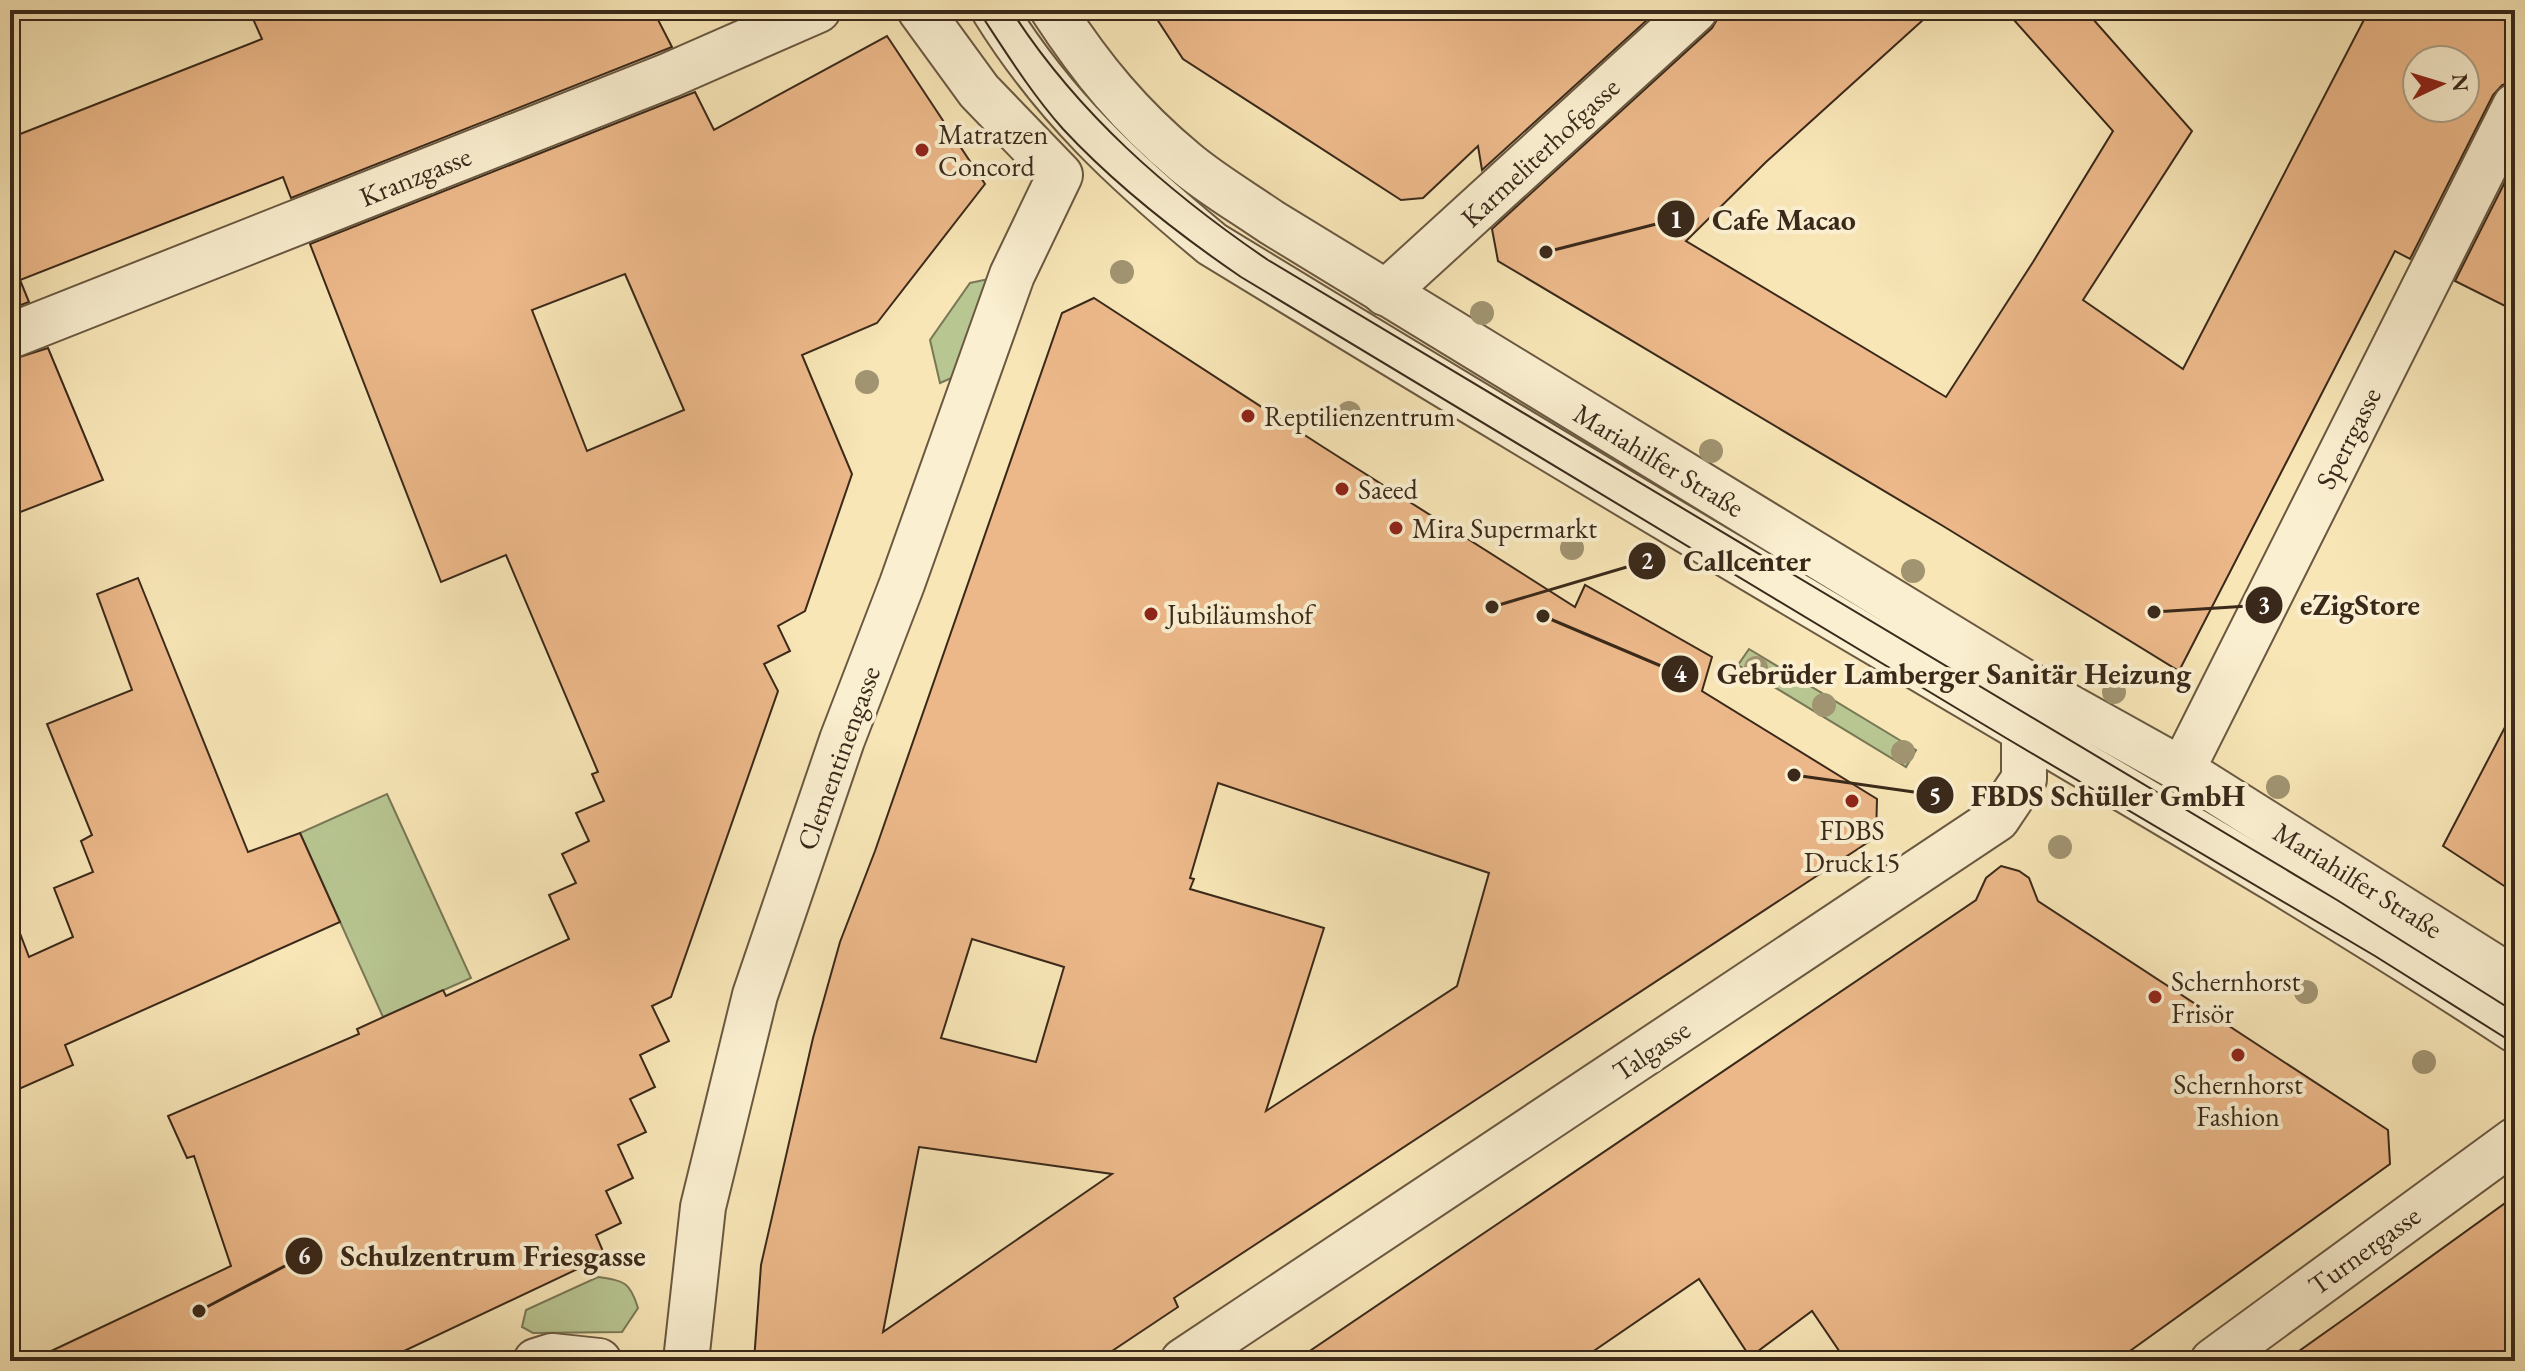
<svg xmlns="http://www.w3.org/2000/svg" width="2525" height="1371" font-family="'EB Garamond',serif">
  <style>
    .green { fill: #b8c692; stroke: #797856; stroke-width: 2 }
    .building { fill: #ecb889; stroke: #3a291a; stroke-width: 2; fill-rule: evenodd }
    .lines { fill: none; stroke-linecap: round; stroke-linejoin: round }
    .minor-casing { stroke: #6a5841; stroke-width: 48 }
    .minor { stroke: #faefd0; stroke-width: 44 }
    .tram { stroke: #3a291a; stroke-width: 2 }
    .tree { fill: #a19471 }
    .poi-dot { fill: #8f2418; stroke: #faefd0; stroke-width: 3 }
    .labels { text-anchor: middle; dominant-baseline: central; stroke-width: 8; stroke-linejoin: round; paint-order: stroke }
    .poi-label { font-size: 28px; fill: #3a291a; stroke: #faefd0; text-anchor: start }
    .street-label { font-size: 28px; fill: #3a291a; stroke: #faefd0 }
    .leader { fill: none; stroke: #3a291a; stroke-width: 3 }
    .callout-dot { fill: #3a291a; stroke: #faefd0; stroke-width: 3 }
    .mark-label { font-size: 24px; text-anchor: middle; font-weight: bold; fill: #fff }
    .callout-label { font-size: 30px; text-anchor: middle; font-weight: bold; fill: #3a291a; stroke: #faefd0; stroke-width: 8; stroke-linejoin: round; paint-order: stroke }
  </style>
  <rect width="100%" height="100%" fill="#f8e6b7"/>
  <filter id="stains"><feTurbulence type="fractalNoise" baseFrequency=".0025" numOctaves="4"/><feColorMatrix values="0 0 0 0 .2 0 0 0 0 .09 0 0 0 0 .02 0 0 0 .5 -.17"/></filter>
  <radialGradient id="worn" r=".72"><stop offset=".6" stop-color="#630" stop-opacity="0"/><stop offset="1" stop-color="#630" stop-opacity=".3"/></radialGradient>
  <g class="green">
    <polygon points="993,278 956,376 940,383 930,340 970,283"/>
    <polygon points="1749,649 1916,750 1906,767 1738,665"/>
    <polygon points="387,794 471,978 383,1017 300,833"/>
    <path d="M598 1277C625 1281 630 1282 638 1308L622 1332 533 1333 522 1327 526 1310Z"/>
  </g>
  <g class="building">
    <polygon points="249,10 653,10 672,47 291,198 283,177 20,280 29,302 10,309 10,138 262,39"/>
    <polygon points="1151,10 1658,10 1482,170 1478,146 1423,198 1401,200 1183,59"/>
    <path d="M1719 10H1934L1766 162 1686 241 1946 397 2033 262 2113 131 2005 10H2085L2192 131 2083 300 2183 369 2369 10H2515V81L2502 85 2493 95 2410 259 2395 251 2179 671 1943 526 1498 261 1492 229 1712 28 1718 18ZM2417 60H2465V108H2417Z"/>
    <path d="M887 36 985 184 877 323 802 355 852 474 805 611 778 626 790 651 764 664 778 691 671 997 652 1006 669 1041 640 1055 655 1087 630 1099 646 1132 618 1145 633 1178 606 1191 621 1223 596 1235 605 1256 383 1361H30L231 1266 194 1156 187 1158 168 1116 359 1034 357 1029 443 990 446 996 569 939 549 895 576 883 562 854 589 841 576 813 604 801 592 774 598 772 506 555 441 582 310 244 695 92 714 130ZM625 274 684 410 587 451 532 310Z"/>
    <polygon points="2515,162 2515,311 2455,281"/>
    <path d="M1094 298 1320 445 1575 607 1585 585 1712 657 1702 691 1877 799 1876 837 1174 1298 1178 1307 1097 1361H754L761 1265 813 1038 840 942 875 851 1062 313ZM1218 783 1489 873 1457 986 1266 1111 1324 928 1190 889 1194 879 1190 878ZM972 939 1064 967 1036 1062 941 1038ZM919 1147 1112 1174 883 1332Z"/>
    <polygon points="48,348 103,480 10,516 10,360"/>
    <polygon points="138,578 248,852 300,833 340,922 65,1045 73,1065 10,1093 10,915 13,915 29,957 73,937 54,888 93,872 81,841 92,835 47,724 132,690 97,594"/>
    <polygon points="2515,708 2515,893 2443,846"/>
    <polygon points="2001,866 2019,871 2029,878 2038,901 2388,1130 2390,1164 2116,1361 1846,1361 1812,1311 1750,1357 1699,1279 1579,1361 1295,1361 1976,900 1986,878"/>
    <polygon points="2515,1196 2515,1361 2285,1361 2354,1312"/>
  </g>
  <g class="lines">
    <defs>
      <g id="minor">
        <path d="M994 10C1055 108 1124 171 1212 244 1443 385 1674 524 1907 661 2111 782 2317 900 2515 1030"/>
        <path d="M1053 10C1092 70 1130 116 1185 162 1211 184 1242 202 1271 222L2024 682 2182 770 2515 980"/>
        <polyline points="1385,293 1695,10"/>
        <polyline points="10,336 670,75 818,10"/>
        <polyline points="2182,770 2515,106"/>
        <polyline points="536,1361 552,1356 599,1361"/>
        <polyline points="686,1361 703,1207 755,995 842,740 902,584 1012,275 1060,175 979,91 920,10"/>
        <polyline points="1183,1361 1997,819 2024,779 2024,708"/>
        <polyline points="2213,1361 2515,1140"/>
      </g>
    </defs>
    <use href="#minor" class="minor-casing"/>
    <use href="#minor" class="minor"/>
    <g class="tram">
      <path d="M978 10C1005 51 1031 93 1063 129 1116 186 1178 234 1241 277L2006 738 2375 956 2515 1044"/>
      <path d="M1011 10C1077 113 1168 192 1268 260L2337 900 2515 1012"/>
    </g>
  </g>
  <g class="tree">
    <circle cx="1122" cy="272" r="12"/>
    <circle cx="1482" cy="313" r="12"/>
    <circle cx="867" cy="382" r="12"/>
    <circle cx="1349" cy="413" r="12"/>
    <circle cx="1711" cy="451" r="12"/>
    <circle cx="1572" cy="548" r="12"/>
    <circle cx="1913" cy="571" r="12"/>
    <circle cx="1756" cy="668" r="12"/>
    <circle cx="2114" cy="692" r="12"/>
    <circle cx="1824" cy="705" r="12"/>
    <circle cx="1903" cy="752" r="12"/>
    <circle cx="2278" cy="787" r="12"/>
    <circle cx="2060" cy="847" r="12"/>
    <circle cx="2306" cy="992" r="12"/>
    <circle cx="2424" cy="1062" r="12"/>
  </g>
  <g class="poi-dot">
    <circle cx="922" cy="150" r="8"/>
    <circle cx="1248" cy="416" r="8"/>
    <circle cx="1342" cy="489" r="8"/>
    <circle cx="1396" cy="528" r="8"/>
    <circle cx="1151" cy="614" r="8"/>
    <circle cx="1852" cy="801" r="8"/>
    <circle cx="2155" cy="997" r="8"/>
    <circle cx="2238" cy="1055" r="8"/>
  </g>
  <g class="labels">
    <g class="poi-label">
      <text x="938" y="134">Matratzen<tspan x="938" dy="32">Concord</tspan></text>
      <text x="1264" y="416">Reptilienzentrum</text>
      <text x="1358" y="489">Saeed</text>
      <text x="1412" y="528">Mira Supermarkt</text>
      <text x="1167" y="614">Jubiläumshof</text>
      <text x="1852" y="830" text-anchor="middle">FDBS<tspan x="1852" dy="32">Druck15</tspan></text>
      <text x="2171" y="981">Schernhorst<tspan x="2171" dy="32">Frisör</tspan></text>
      <text x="2238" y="1084" text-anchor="middle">Schernhorst<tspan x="2238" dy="32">Fashion</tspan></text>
    </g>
    <g class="street-label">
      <text transform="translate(1540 152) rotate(-43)">Karmeliterhofgasse</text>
      <text transform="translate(415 176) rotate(-22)">Kranzgasse</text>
      <text transform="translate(2348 438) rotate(-63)">Sperrgasse</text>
      <text transform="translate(1659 460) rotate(31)">Mariahilfer Straße</text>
      <text transform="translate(838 758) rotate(-70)">Clementinengasse</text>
      <text transform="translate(2358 880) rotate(32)">Mariahilfer Straße</text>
      <text transform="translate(1651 1050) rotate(-34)">Talgasse</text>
      <text transform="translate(2364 1250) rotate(-36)">Turnergasse</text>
    </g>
  </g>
  <path class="leader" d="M1546 252L1676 219M1492 607L1647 561M2154 612L2264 605M1543 616L1680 674M1794 775L1935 795M199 1311L304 1256"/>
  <g class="callout-dot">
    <circle cx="1546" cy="252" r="8"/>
    <circle cx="1492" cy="607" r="8"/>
    <circle cx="2154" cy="612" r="8"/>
    <circle cx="1543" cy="616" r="8"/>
    <circle cx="1794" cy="775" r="8"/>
    <circle cx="199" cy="1311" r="8"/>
    <circle cx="1676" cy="219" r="20"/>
    <circle cx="1647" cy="561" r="20"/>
    <circle cx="2264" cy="605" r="20"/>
    <circle cx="1680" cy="674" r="20"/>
    <circle cx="1935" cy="795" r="20"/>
    <circle cx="304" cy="1256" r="20"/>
  </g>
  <g class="mark-label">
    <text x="1676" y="228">1</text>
    <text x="1647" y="569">2</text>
    <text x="2264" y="613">3</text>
    <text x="1680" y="682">4</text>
    <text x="1935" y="804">5</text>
    <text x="304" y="1264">6</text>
  </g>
  <g class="callout-label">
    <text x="1784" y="230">Cafe Macao</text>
    <text x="1747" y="571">Callcenter</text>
    <text x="2360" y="615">eZigStore</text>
    <text x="1954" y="684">Gebrüder Lamberger Sanitär Heizung</text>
    <text x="2108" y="806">FBDS Schüller GmbH</text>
    <text x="493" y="1266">Schulzentrum Friesgasse</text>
  </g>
  <rect width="2525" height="1371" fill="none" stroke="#f8e6b7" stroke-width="40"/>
  <rect x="12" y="12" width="2501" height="1347" fill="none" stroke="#3a291a" stroke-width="4"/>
  <rect x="20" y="20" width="2485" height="1331" fill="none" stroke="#3a291a" stroke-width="2"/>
  <g transform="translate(2441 84) rotate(86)"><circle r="38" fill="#faefd0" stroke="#ada087" stroke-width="2"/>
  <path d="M0-6L14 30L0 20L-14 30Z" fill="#8f2418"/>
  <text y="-12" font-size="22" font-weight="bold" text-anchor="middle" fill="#3a291a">N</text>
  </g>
  <rect width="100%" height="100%" filter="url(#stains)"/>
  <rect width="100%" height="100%" fill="url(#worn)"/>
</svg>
